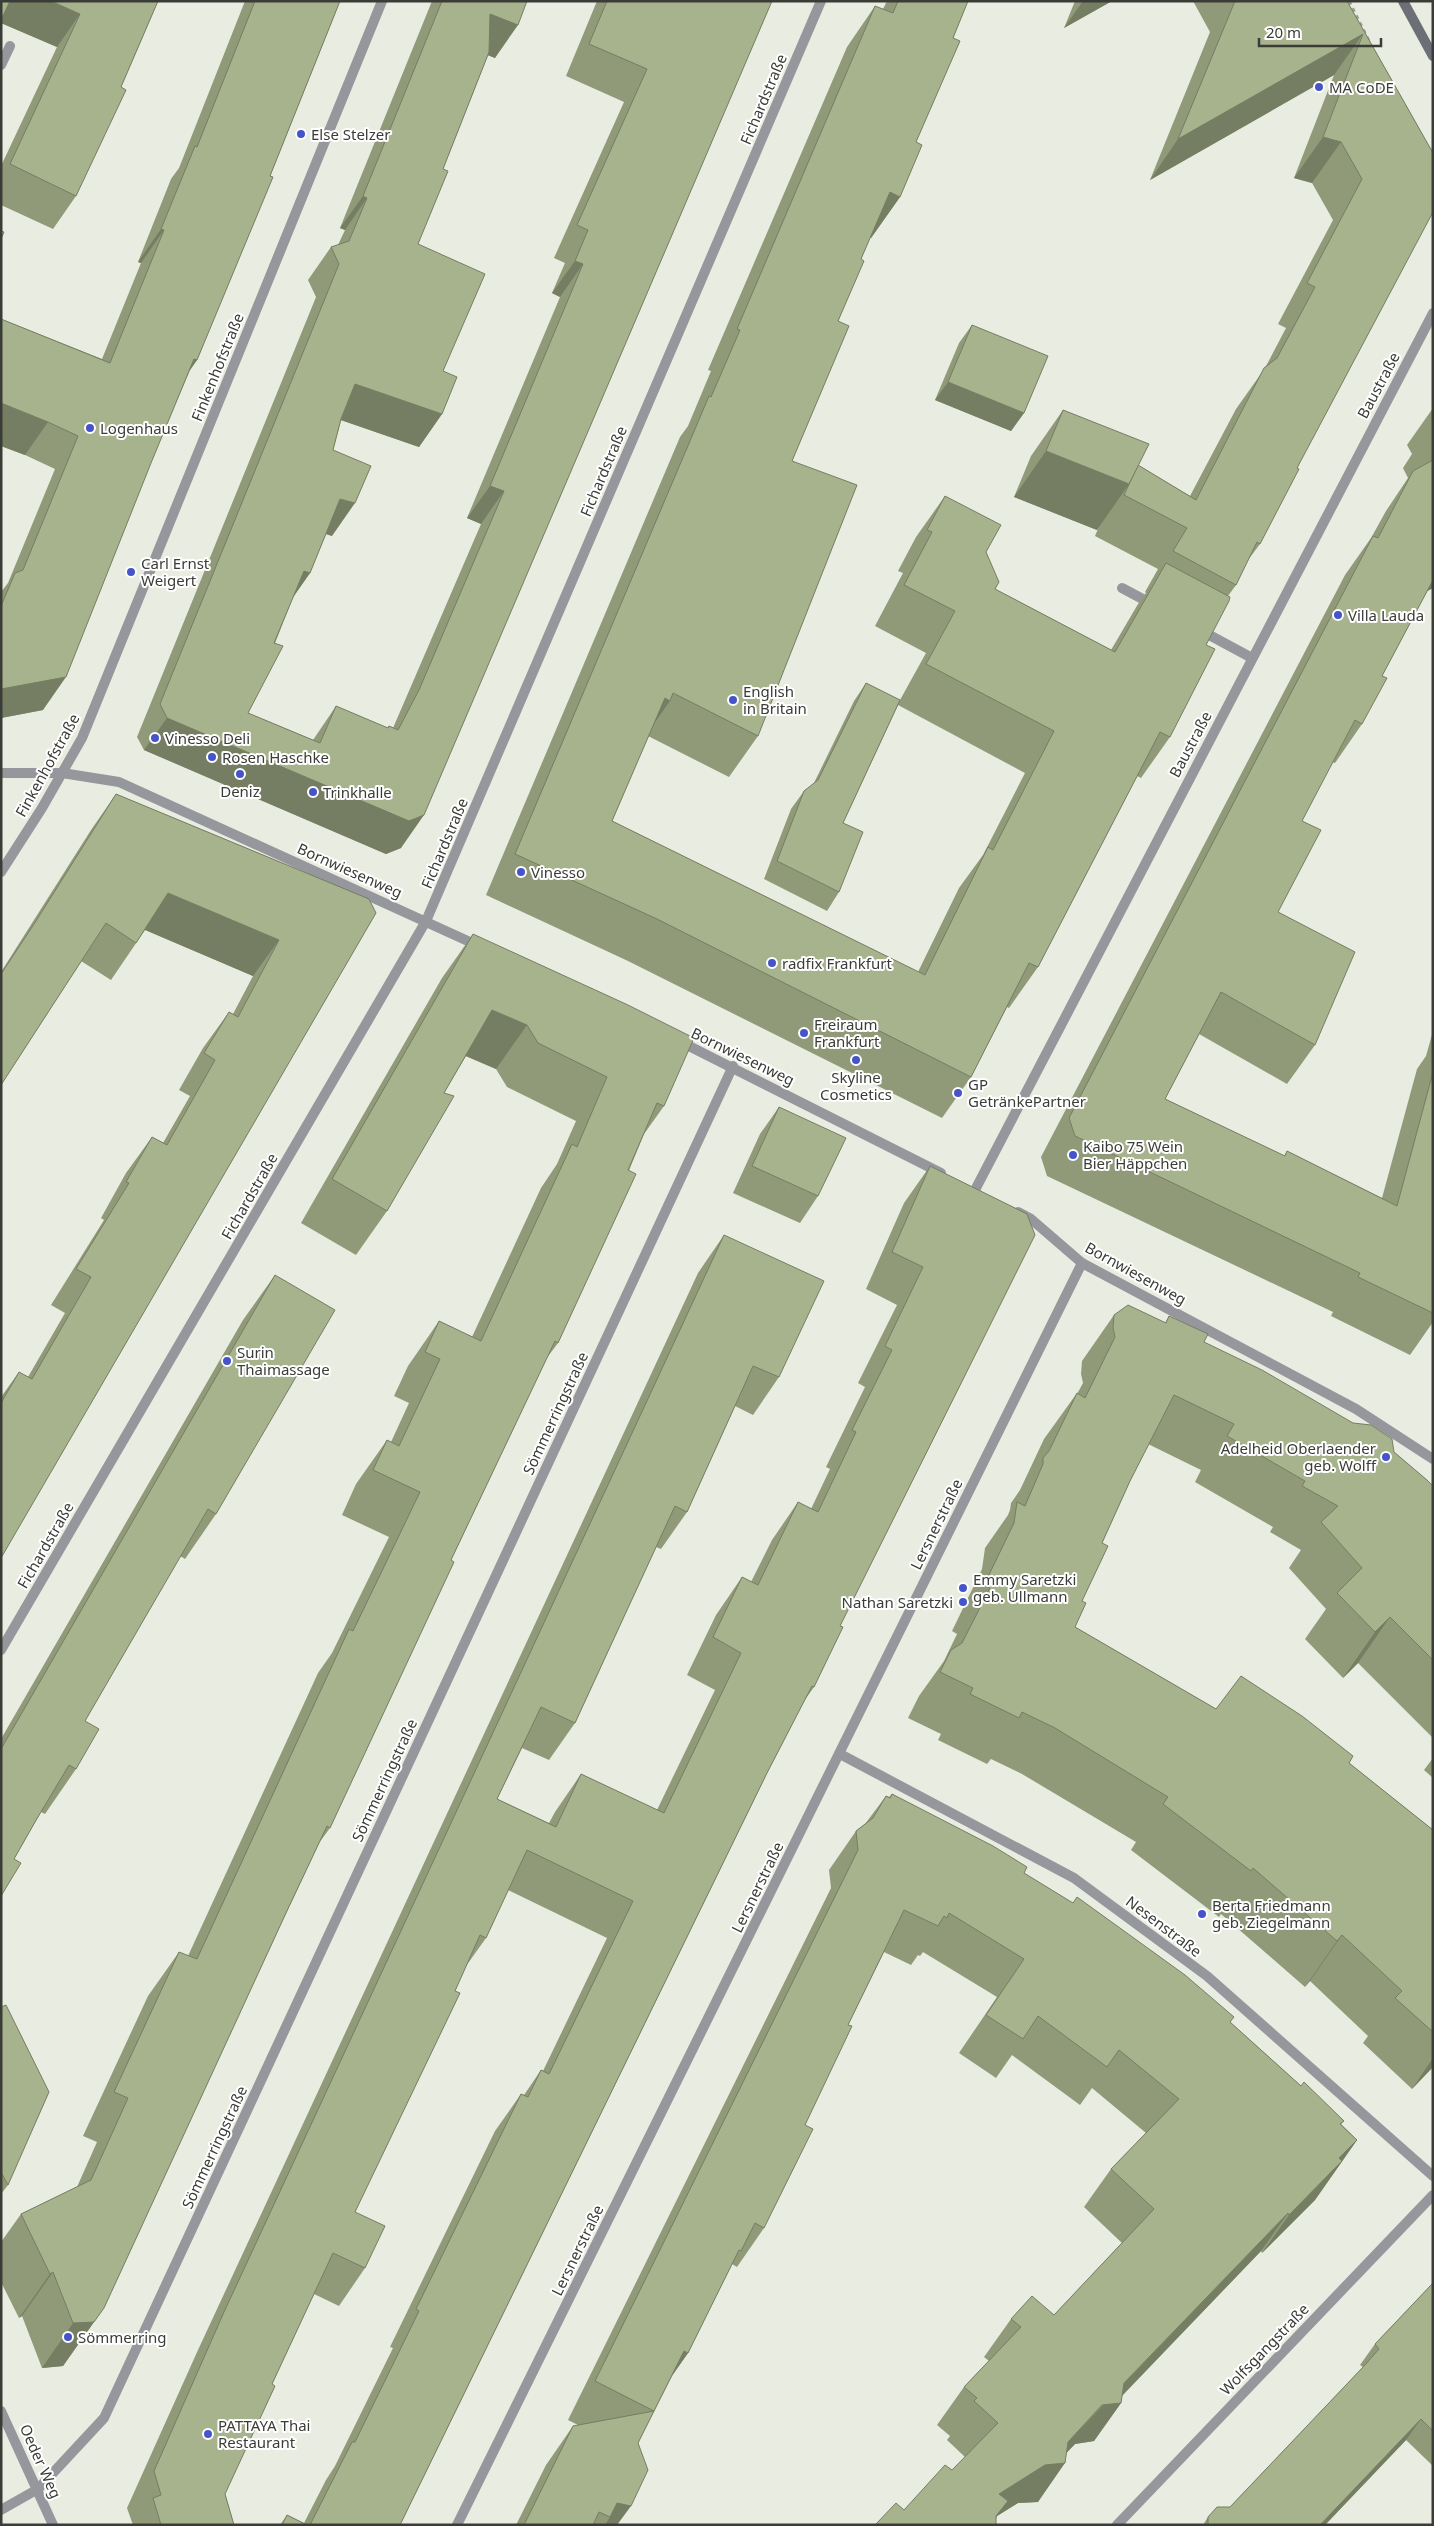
<svg xmlns="http://www.w3.org/2000/svg" width="1434" height="2526" font-family="'Noto Sans',sans-serif">
  <style>
    .lines { fill: none; stroke-linecap: round; stroke-linejoin: round }
    .path { stroke: #9c9f96; stroke-width: 3; stroke-dasharray: 4 4; stroke-linecap: butt }
    .lane { stroke: #95979c; stroke-width: 10 }
    .street { stroke: #95979c; stroke-width: 10 }
    .secondary { stroke: #6c6f76; stroke-width: 10 }
    .wall { fill: #909a79 }
    .shaded-wall { fill: #757d63 }
    .building { fill: #a7b38d; stroke: #757d63 }
    .poi-dot { fill: #4554c8; stroke: #fff; stroke-width: 2 }
    .labels { text-anchor: middle; dominant-baseline: central; stroke-width: 4; stroke-linejoin: round; paint-order: stroke }
    .poi-label { font-size: 15px; fill: #3b3c37; stroke: #fff; text-anchor: start }
    .street-label { font-size: 15px; fill: #3b3c37; stroke: #fff }
  </style>
  <rect width="100%" height="100%" fill="#e9ede1"/>
  <g class="lines">
    <polyline class="path" points="1349,1 1369,41"/>
    <g class="lane">
      <polyline points="1122,588 1152,604"/>
      <polyline points="1200,630 1252,658"/>
    </g>
    <g class="street">
      <polyline points="1,65 10,46"/>
      <polyline points="1,773 62,773 119,782 481,947"/>
      <polyline points="1,872 42,808 82,738 382,1"/>
      <polyline points="679,1041 941,1173"/>
      <polyline points="975,1190 1433,313"/>
      <polyline points="1018,1212 1031,1219 1082,1263 1356,1409 1433,1459"/>
      <polyline points="1,1650 426,921 821,1"/>
      <polyline points="840,1754 1074,1878 1207,1976 1433,2176"/>
      <polyline points="1,2411 53,2525"/>
      <polyline points="1,2510 38,2489 104,2418 733,1066"/>
      <polyline points="457,2525 1082,1263"/>
      <polyline points="1117,2525 1433,2195"/>
    </g>
    <polyline class="secondary" points="1403,1 1433,56"/>
  </g>
  <g class="wall">
    <polygon points="158,1 121,87 76,196 53,229 1,205 1,166 57,47 1,23"/>
    <polygon points="245,1 340,1 270,176 197,360 190,370 43,710 1,718 1,592 8,583 55,469 25,455 1,446 1,319 102,359 141,263 138,262 171,179 179,168"/>
    <polygon points="432,1 527,1 495,58 488,55 443,169 418,244 443,371 442,414 419,447 341,420 333,450 332,536 326,534 310,573 293,597 248,713 313,740 336,706 387,728 389,726 393,728 481,524 467,518 560,297 552,293 565,263 554,258 624,102 566,76 597,1 772,1 401,848 386,854 144,750 137,737 316,297 308,280 331,247 338,245 345,230 340,228"/>
    <polygon points="887,1 968,1 953,38 916,142 900,197 871,238 870,237 861,259 838,321 792,461 758,736 729,777 648,736 612,821 918,972 959,888 983,855 1025,773 898,705 843,823 839,892 827,911 764,879 791,809 804,791 813,785 854,701 866,683 900,700 926,653 875,626 903,573 898,571 916,537 945,496 986,552 995,589 1111,650 1138,604 1146,593 1145,592 1158,569 1095,536 1100,524 1097,530 1014,497 1031,456 1063,410 1138,465 1190,496 1236,409 1265,368 1286,328 1278,324 1333,220 1312,183 1294,178 1334,75 1150,180 1210,32 1193,1 1347,1 1433,153 1297,468 1260,544 1248,560 1236,585 1228,596 1206,645 1170,737 1141,778 1137,776 1038,967 1009,1008 1007,1007 971,1077 942,1118 628,961 486,895 680,437 688,426 711,371 708,370 847,47 875,6 883,9"/>
    <polygon points="1075,1 1112,1 1064,28"/>
    <polygon points="972,325 1024,413 1011,431 935,400 959,343"/>
    <polygon points="1433,408 1433,588 1427,591 1382,676 1362,724 1335,763 1332,762 1302,821 1278,912 1315,1045 1287,1084 1199,1034 1165,1099 1284,1156 1287,1151 1382,1198 1417,1069 1426,1056 1433,1031 1433,1322 1410,1355 1331,1316 1333,1312 1047,1176 1041,1157 1345,575 1371,538 1386,511 1408,478 1403,468 1412,454 1407,445"/>
    <polygon points="116,794 369,899 1,1558 1,1397 19,1372 28,1377 65,1313 51,1305 104,1220 101,1218 126,1173 152,1137 163,1143 190,1096 179,1090 203,1048 229,1012 233,1014 253,976 145,930 111,980 81,961 1,1085 1,972 91,830"/>
    <polygon points="473,934 664,1106 644,1134 558,1343 546,1359 451,1560 330,1828 319,1843 94,2322 63,2366 42,2368 22,2316 19,2318 1,2282 1,2242 21,2214 77,2187 97,2142 83,2136 148,1996 179,1952 188,1956 318,1673 332,1653 389,1537 342,1515 356,1484 387,1440 391,1442 409,1403 394,1396 408,1366 439,1321 472,1337 541,1188 557,1164 576,1121 507,1087 496,1069 466,1056 444,1093 387,1211 356,1255 301,1223 442,978"/>
    <polygon points="779,1107 818,1196 800,1223 733,1193 760,1134"/>
    <polygon points="930,1166 1027,1214 840,1626 814,1687 804,1701 767,1773 400,2525 280,2525 287,2515 304,2523 326,2480 335,2466 393,2348 390,2347 495,2131 521,2094 524,2095 541,2070 543,2071 607,1938 508,1890 486,1938 466,1966 355,2212 365,2268 339,2306 314,2294 272,2384 225,2494 234,2525 133,2525 127,2508 198,2350 698,1273 724,1235 779,1377 753,1415 735,1406 687,1512 661,1549 656,1547 575,1723 549,1760 522,1748 497,1799 549,1823 555,1812 581,1774 657,1810 715,1690 687,1675 716,1615 742,1577 751,1582 772,1540 798,1502 811,1509 830,1469 826,1467 865,1387 858,1383 897,1305 866,1289 904,1203"/>
    <polygon points="275,1275 216,1514 185,1559 180,1556 85,1721 76,1769 45,1814 41,1812 14,1859 1,1896 1,1739 243,1320"/>
    <polygon points="1114,1315 1165,1323 1169,1316 1204,1342 1394,1452 1433,1486 1433,1738 1358,1663 1343,1678 1305,1639 1326,1609 1289,1568 1301,1550 1270,1532 1273,1527 1195,1482 1201,1470 1148,1444 1130,1481 1102,1543 1082,1601 1075,1627 1216,1709 1349,1763 1433,1830 1433,2067 1412,2089 1363,2043 1368,2036 1310,1981 1305,1987 1221,1914 1219,1917 1131,1850 1136,1842 1022,1774 991,1759 987,1764 938,1740 941,1734 908,1718 919,1696 944,1661 957,1634 952,1631 982,1569 985,1548 1008,1515 1010,1510 1011,1503 1020,1490 1044,1439 1077,1393 1077,1394 1083,1383 1081,1374 1082,1361"/>
    <polygon points="1433,1758 1433,1778 1424,1770"/>
    <polygon points="892,1794 1024,1873 1230,2022 1301,2086 1344,2121 1341,2124 1357,2140 1315,2200 1262,2253 1261,2251 1122,2396 1121,2403 1094,2441 1075,2444 1066,2453 1038,2502 1018,2503 997,2516 996,2519 904,2510 952,2470 965,2457 947,2440 950,2436 937,2425 964,2387 989,2361 984,2357 1011,2319 1054,2315 1122,2243 1084,2207 1111,2169 1146,2133 1092,2088 1080,2105 1012,2055 996,2078 959,2053 997,1997 923,1952 920,1956 918,1955 911,1965 884,1952 848,2025 805,2125 764,2228 737,2267 732,2264 688,2353 672,2376 638,2443 617,2525 516,2525 546,2465 573,2426 578,2425 568,2420 831,1888 829,1870 856,1831 865,1824 886,1796 889,1797"/>
    <polygon points="1,2007 8,2185 1,2194"/>
    <polygon points="1433,2283 1433,2466 1406,2440 1325,2525 1203,2525 1208,2517 1230,2507 1363,2367 1360,2365 1375,2344"/>
  </g>
  <g class="shaded-wall">
    <polygon points="6,1 51,1 80,14 57,47 1,23 1,9"/>
    <polygon points="1083,1 1112,1 1064,28"/>
    <polygon points="490,14 518,25 495,58 467,47"/>
    <polygon points="1363,34 1334,75 1150,180 1178,139"/>
    <polygon points="1323,137 1341,142 1312,183 1294,178"/>
    <polygon points="890,192 900,197 871,238 861,233"/>
    <polygon points="363,196 367,198 345,230 340,228"/>
    <polygon points="161,229 164,230 141,263 138,262"/>
    <polygon points="575,261 583,264 560,297 552,293"/>
    <polygon points="194,359 197,360 174,393"/>
    <polygon points="948,382 1024,413 1011,431 935,400"/>
    <polygon points="355,384 442,414 419,447 332,417"/>
    <polygon points="1,403 48,422 25,455 1,446"/>
    <polygon points="1046,451 1129,484 1097,530 1014,497"/>
    <polygon points="490,486 504,491 481,524 467,518"/>
    <polygon points="340,499 355,503 332,536 317,531"/>
    <polygon points="304,571 310,573 287,606"/>
    <polygon points="1433,575 1433,588 1418,596"/>
    <polygon points="66,677 43,710 1,718 1,689"/>
    <polygon points="665,698 670,701 641,742"/>
    <polygon points="167,718 424,815 401,848 386,854 144,750"/>
    <polygon points="168,893 279,940 253,976 143,929"/>
    <polygon points="492,1010 527,1025 496,1069 461,1054"/>
    <polygon points="1390,1617 1358,1663 1343,1678 1375,1632"/>
    <polygon points="1342,1935 1310,1981 1305,1987 1337,1941"/>
    <polygon points="1433,2058 1433,2067 1412,2089"/>
    <polygon points="1357,2140 1315,2200 1262,2253 1289,2215 1339,2158"/>
    <polygon points="1288,2213 1261,2251 1114,2404 1121,2403 1094,2441 1075,2444 1056,2464 1065,2463 1038,2502 1018,2503 997,2516 992,2525 999,2494 1068,2442"/>
    <polygon points="53,2272 22,2316 19,2318 50,2274"/>
    <polygon points="94,2322 63,2366 42,2368 73,2323"/>
    <polygon points="684,2351 688,2353 661,2391"/>
    <polygon points="1421,2419 1406,2440 1325,2525 1320,2525"/>
    <polygon points="617,2503 631,2506 617,2525 605,2525 610,2517"/>
  </g>
  <g class="building">
    <polygon points="1,1 10,1 1,20"/>
    <polygon points="51,1 158,1 121,87 126,90 76,196 10,164 80,14"/>
    <polygon points="255,1 340,1 270,176 273,177 197,360 194,359 151,463 66,677 1,689 1,606 15,573 23,570 78,436 48,422 1,403 1,319 110,363 164,230 161,229 195,146 197,147"/>
    <polygon points="442,1 527,1 518,25 490,14 489,52 443,169 448,171 418,244 485,274 443,371 457,377 442,414 355,384 341,419 333,450 371,466 355,503 340,499 310,573 304,571 274,643 283,646 248,713 320,743 336,706 388,728 389,726 398,730 419,690 504,491 490,486 583,264 575,261 588,230 577,225 647,69 589,44 607,1 772,1 424,815 409,821 167,718 160,704 339,264 331,247 349,241 367,198 363,196"/>
    <polygon points="898,1 968,1 953,38 960,41 916,142 922,145 900,197 890,192 861,259 864,261 838,321 849,326 792,461 857,485 758,736 673,693 670,701 665,698 612,821 925,975 988,847 993,850 1054,731 926,664 955,611 904,585 932,532 927,530 945,496 1001,525 986,552 999,582 995,589 1115,652 1166,563 1230,597 1229,601 1206,645 1215,649 1170,737 1160,732 1038,967 1029,963 971,1077 657,919 515,854 709,396 711,397 740,330 737,329 875,6 893,13"/>
    <polygon points="1235,1 1347,1 1433,153 1433,212 1297,468 1299,469 1260,544 1257,542 1236,585 1173,551 1187,528 1124,495 1138,465 1196,500 1264,368 1277,358 1315,287 1307,283 1362,179 1341,142 1323,137 1363,34 1178,139"/>
    <polygon points="1,231 4,232 1,239"/>
    <polygon points="972,325 1048,356 1024,413 948,382"/>
    <polygon points="1063,410 1149,444 1129,484 1046,451"/>
    <polygon points="1433,460 1433,580 1382,676 1387,678 1362,724 1355,720 1302,821 1321,830 1278,912 1355,952 1315,1045 1221,992 1165,1099 1285,1156 1287,1151 1397,1206 1433,1072 1433,1313 1358,1277 1360,1273 1075,1136 1069,1118 1373,536 1378,538 1413,471"/>
    <polygon points="866,683 900,700 843,823 863,832 839,892 777,861 804,791 818,780"/>
    <polygon points="116,794 369,899 376,913 1,1558 1,1403 19,1372 32,1379 91,1277 76,1269 129,1183 126,1182 152,1137 167,1145 215,1060 204,1053 229,1012 238,1017 279,940 168,893 136,943 106,923 1,1085 1,974 36,921"/>
    <polygon points="473,934 628,1005 694,1038 664,1106 657,1103 628,1170 636,1174 558,1343 555,1341 451,1560 454,1562 330,1828 327,1826 286,1913 104,2308 94,2322 73,2323 53,2272 50,2274 21,2214 91,2180 128,2098 114,2092 179,1952 197,1959 349,1629 353,1631 420,1492 373,1470 387,1440 399,1446 440,1359 425,1352 439,1321 481,1341 572,1144 577,1147 607,1077 538,1043 527,1025 492,1010 444,1093 454,1096 387,1211 332,1179"/>
    <polygon points="779,1107 846,1138 818,1196 752,1166"/>
    <polygon points="930,1166 1027,1214 1035,1235 840,1626 843,1627 814,1687 812,1686 767,1773 400,2525 310,2525 352,2442 355,2442 419,2311 416,2309 521,2094 528,2097 541,2070 549,2074 633,1901 527,1850 486,1938 480,1935 455,1991 460,1993 355,2212 385,2226 365,2268 333,2253 272,2384 275,2386 225,2494 234,2525 161,2525 153,2498 161,2495 154,2471 224,2312 724,1235 824,1281 779,1377 753,1366 687,1512 675,1506 575,1723 541,1707 497,1799 556,1827 581,1774 664,1813 741,1653 713,1637 742,1577 758,1585 798,1502 818,1512 856,1432 852,1430 892,1350 885,1346 923,1267 892,1252"/>
    <polygon points="275,1275 335,1310 216,1514 208,1509 85,1721 99,1729 76,1769 69,1765 35,1822 14,1859 21,1863 1,1896 1,1749"/>
    <polygon points="1128,1305 1166,1323 1169,1316 1208,1334 1204,1342 1262,1370 1353,1423 1371,1425 1392,1439 1394,1452 1427,1480 1433,1486 1433,1660 1390,1617 1375,1632 1337,1593 1362,1568 1321,1522 1338,1506 1302,1486 1305,1481 1227,1436 1234,1424 1174,1395 1130,1481 1102,1543 1108,1546 1082,1601 1086,1603 1075,1627 1216,1709 1241,1676 1302,1716 1353,1756 1349,1763 1433,1830 1433,2032 1395,1998 1402,1991 1342,1935 1337,1941 1253,1868 1251,1871 1163,1804 1168,1797 1055,1728 1022,1712 1019,1718 970,1694 973,1688 940,1672 951,1650 962,1643 990,1588 984,1585 1014,1523 1017,1502 1025,1506 1043,1464 1043,1458 1049,1451 1077,1393 1085,1398 1115,1337 1113,1328 1114,1315"/>
    <polygon points="892,1794 993,1846 1027,1867 1024,1873 1073,1903 1077,1897 1185,1975 1234,2017 1230,2022 1301,2086 1304,2082 1344,2121 1340,2124 1357,2140 1339,2158 1342,2161 1289,2215 1288,2213 1124,2383 1121,2403 1102,2405 1068,2442 1065,2463 1045,2465 999,2494 1008,2501 996,2516 996,2525 875,2525 896,2503 904,2510 945,2465 952,2470 998,2423 974,2401 977,2398 964,2387 1021,2327 1011,2319 1032,2296 1054,2315 1154,2209 1111,2169 1179,2099 1119,2050 1107,2067 1038,2016 1023,2039 986,2015 1024,1959 949,1913 947,1918 944,1916 938,1926 904,1910 848,2025 852,2026 805,2125 813,2129 764,2228 755,2223 741,2251 739,2250 688,2353 684,2351 638,2443 648,2470 631,2506 617,2503 610,2517 599,2512 593,2525 524,2525 573,2426 654,2411 595,2381 858,1850 856,1831 873,1818 886,1796 890,1798"/>
    <polygon points="6,2005 49,2092 8,2185 1,2172 1,2007"/>
    <polygon points="1433,2283 1433,2431 1421,2419 1320,2525 1208,2525 1208,2517 1217,2507 1230,2507 1365,2365 1379,2349 1375,2344"/>
    <polygon points="287,2515 307,2525 282,2525"/>
  </g>
  <g class="poi-dot">
    <circle cx="1319" cy="87" r="5"/>
    <circle cx="301" cy="134" r="5"/>
    <circle cx="90" cy="428" r="5"/>
    <circle cx="131" cy="572" r="5"/>
    <circle cx="1338" cy="615" r="5"/>
    <circle cx="733" cy="700" r="5"/>
    <circle cx="155" cy="738" r="5"/>
    <circle cx="212" cy="757" r="5"/>
    <circle cx="240" cy="774" r="5"/>
    <circle cx="313" cy="792" r="5"/>
    <circle cx="521" cy="872" r="5"/>
    <circle cx="772" cy="963" r="5"/>
    <circle cx="804" cy="1033" r="5"/>
    <circle cx="856" cy="1060" r="5"/>
    <circle cx="958" cy="1093" r="5"/>
    <circle cx="1073" cy="1155" r="5"/>
    <circle cx="227" cy="1361" r="5"/>
    <circle cx="1386" cy="1457" r="5"/>
    <circle cx="963" cy="1588" r="5"/>
    <circle cx="963" cy="1602" r="5"/>
    <circle cx="1202" cy="1914" r="5"/>
    <circle cx="68" cy="2337" r="5"/>
    <circle cx="208" cy="2434" r="5"/>
  </g>
  <g class="labels">
    <g class="poi-label">
      <text x="1329" y="87">MA CoDE</text>
      <text x="311" y="134">Else Stelzer</text>
      <text x="100" y="428">Logenhaus</text>
      <text x="141" y="563">Carl Ernst<tspan x="141" dy="17">Weigert</tspan></text>
      <text x="1348" y="615">Villa Lauda</text>
      <text x="743" y="691">English<tspan x="743" dy="17">in Britain</tspan></text>
      <text x="165" y="738">Vinesso Deli</text>
      <text x="222" y="757">Rosen Haschke</text>
      <text x="240" y="791" text-anchor="middle">Deniz</text>
      <text x="323" y="792">Trinkhalle</text>
      <text x="531" y="872">Vinesso</text>
      <text x="782" y="963">radfix Frankfurt</text>
      <text x="814" y="1024">Freiraum<tspan x="814" dy="17">Frankfurt</tspan></text>
      <text x="856" y="1077" text-anchor="middle">Skyline<tspan x="856" dy="17">Cosmetics</tspan></text>
      <text x="968" y="1084">GP<tspan x="968" dy="17">GetränkePartner</tspan></text>
      <text x="1083" y="1146">Kaibo 75 Wein<tspan x="1083" dy="17">Bier Häppchen</tspan></text>
      <text x="237" y="1352">Surin<tspan x="237" dy="17">Thaimassage</tspan></text>
      <text x="1376" y="1448" text-anchor="end">Adelheid Oberlaender<tspan x="1376" dy="17">geb. Wolff</tspan></text>
      <text x="973" y="1579">Emmy Saretzki<tspan x="973" dy="17">geb. Ullmann</tspan></text>
      <text x="953" y="1602" text-anchor="end">Nathan Saretzki</text>
      <text x="1212" y="1905">Berta Friedmann<tspan x="1212" dy="17">geb. Ziegelmann</tspan></text>
      <text x="78" y="2337">Sömmerring</text>
      <text x="218" y="2425">PATTAYA Thai<tspan x="218" dy="17">Restaurant</tspan></text>
    </g>
    <g class="street-label">
      <text transform="translate(763 99) rotate(-67)">Fichardstraße</text>
      <text transform="translate(217 367) rotate(-68)">Finkenhofstraße</text>
      <text transform="translate(1378 385) rotate(-62)">Baustraße</text>
      <text transform="translate(603 471) rotate(-67)">Fichardstraße</text>
      <text transform="translate(1190 744) rotate(-62)">Baustraße</text>
      <text transform="translate(47 765) rotate(-61)">Finkenhofstraße</text>
      <text transform="translate(444 843) rotate(-67)">Fichardstraße</text>
      <text transform="translate(350 870) rotate(24)">Bornwiesenweg</text>
      <text transform="translate(743 1056) rotate(26)">Bornwiesenweg</text>
      <text transform="translate(249 1196) rotate(-60)">Fichardstraße</text>
      <text transform="translate(1136 1273) rotate(29)">Bornwiesenweg</text>
      <text transform="translate(555 1413) rotate(-65)">Sömmerringstraße</text>
      <text transform="translate(936 1524) rotate(-64)">Lersnerstraße</text>
      <text transform="translate(45 1545) rotate(-60)">Fichardstraße</text>
      <text transform="translate(384 1780) rotate(-65)">Sömmerringstraße</text>
      <text transform="translate(757 1887) rotate(-64)">Lersnerstraße</text>
      <text transform="translate(1164 1926) rotate(37)">Nesenstraße</text>
      <text transform="translate(214 2147) rotate(-65)">Sömmerringstraße</text>
      <text transform="translate(577 2250) rotate(-64)">Lersnerstraße</text>
      <text transform="translate(1264 2349) rotate(-46)">Wolfsgangstraße</text>
      <text transform="translate(41 2461) rotate(66)">Oeder Weg</text>
    </g>
  </g>
  <rect width="1434" height="2526" fill="none" stroke="#3b3c37" stroke-width="5"/>
  <path d="M1259 38v8h122v-8" fill="none" stroke="#3b3c37" stroke-width="2.5"/>
  <text x="1266" y="38" font-size="15" fill="#3b3c37" stroke="#ffffff" stroke-width="4" paint-order="stroke">20 m</text>
</svg>
